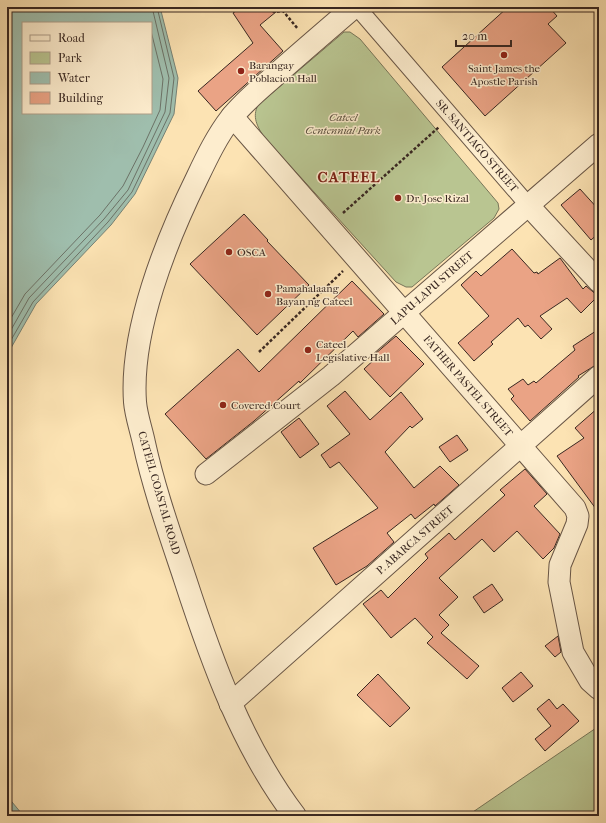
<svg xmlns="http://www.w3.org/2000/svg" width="606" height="823" font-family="'IM FELL French Canon',serif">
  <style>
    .green { fill: #b9c591; stroke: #787659 }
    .water { fill: #9fbead; stroke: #768275; fill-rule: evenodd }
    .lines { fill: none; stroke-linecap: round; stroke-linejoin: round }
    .shore { stroke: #6c7267; stroke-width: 1 }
    .building { fill: #eaa385; stroke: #382721 }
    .pedestrian-casing { stroke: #695646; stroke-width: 18 }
    .minor-casing { stroke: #695646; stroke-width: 23 }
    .tertiary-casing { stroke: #695646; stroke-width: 24 }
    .path { stroke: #382721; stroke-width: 2.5; stroke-dasharray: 3 2; stroke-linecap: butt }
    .pedestrian { stroke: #fdedce; stroke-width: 16 }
    .minor { stroke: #fdedce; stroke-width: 21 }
    .tertiary { stroke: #fdedce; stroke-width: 22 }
    .poi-dot { fill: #8f2418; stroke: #fdedce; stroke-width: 1.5 }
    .labels { text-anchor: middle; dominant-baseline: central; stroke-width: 3; stroke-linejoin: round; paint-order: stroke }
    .poi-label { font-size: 11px; fill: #382721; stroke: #fdedce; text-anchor: start }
    .park-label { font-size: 11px; font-style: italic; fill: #584e3d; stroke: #fdedce }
    .street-label { font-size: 11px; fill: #382721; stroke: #fdedce }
    .district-label { font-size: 15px; font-weight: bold; letter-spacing: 1px; fill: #7a1f14; stroke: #fdedce }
  </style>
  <rect width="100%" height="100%" fill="#fce3b3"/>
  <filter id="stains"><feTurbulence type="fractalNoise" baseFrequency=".005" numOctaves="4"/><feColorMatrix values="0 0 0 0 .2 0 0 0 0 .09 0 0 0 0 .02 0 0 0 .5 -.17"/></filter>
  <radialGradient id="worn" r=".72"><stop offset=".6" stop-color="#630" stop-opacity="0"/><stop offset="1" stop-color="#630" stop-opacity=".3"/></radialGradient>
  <g class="green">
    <path d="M344 32H350L360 39 498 203 499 209 494 218 412 287H406L396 282 264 137C257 126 252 117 258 105Z"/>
    <polygon points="599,726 599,816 467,816"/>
  </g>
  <g class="water">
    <path d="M7 7H160L178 78 174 114 135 194 111 225 36 304 7 355ZM23 23H151V113H23Z"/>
    <polygon points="7,796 22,814 24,816 7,816"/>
  </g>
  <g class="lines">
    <g class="shore">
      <polyline points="7,325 25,294 100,215 123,186 143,147 160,110 163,79 151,31"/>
      <polyline points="7,337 29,298 104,219 128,190 165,112 169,78 152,7"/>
      <polyline points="7,347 33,302 108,222 132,192 170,113 174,78 157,7"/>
    </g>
  </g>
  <g class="building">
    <polygon points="242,7 282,7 260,25 283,51 216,111 198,91 253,43 233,13"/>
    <polygon points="508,7 549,7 557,16 548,24 566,43 485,116 442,67"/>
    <polygon points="580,189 599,210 599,233 591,240 561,205"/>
    <polygon points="244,214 268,240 267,241 309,285 257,335 190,264"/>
    <polygon points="512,249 534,273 537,272 538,274 560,258 583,289 586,286 598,296 581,313 567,298 540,316 552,329 541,339 528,325 525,327 518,318 491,342 493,344 474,361 458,343 489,316 461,285 476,271 481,276"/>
    <polygon points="352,281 384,314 358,337 353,331 300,383 299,381 254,421 206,459 165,414 238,349 259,372"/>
    <polygon points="599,329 599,363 578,376 579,377 530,421 511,399 514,396 508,389 523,379 528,385 534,381 536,383 575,350 573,346"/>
    <polygon points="396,336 424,364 390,397 364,369 377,357 375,354"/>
    <polygon points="345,391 370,420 401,392 423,419 412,428 410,426 385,452 414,488 440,466 459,485 435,506 434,504 415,519 411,514 387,533 394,542 367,566 336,585 313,548 378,508 339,462 330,468 321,455 350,434 327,406"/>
    <polygon points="599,407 599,513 557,456 584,438 575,428"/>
    <polygon points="299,418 319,444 300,458 281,432"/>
    <polygon points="457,435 468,450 450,462 439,447"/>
    <polygon points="525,469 547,494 534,506 560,534 554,548 543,559 517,531 494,552 482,539 439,578 458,597 439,615 449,625 441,633 479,666 467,679 427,643 433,637 415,618 391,638 363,604 381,590 388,598 428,558 425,554 449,533 455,540 505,495 500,490"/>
    <polygon points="492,584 503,600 484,613 473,597"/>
    <polygon points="558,636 561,652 555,657 545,646"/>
    <polygon points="521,672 533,686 513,702 502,688"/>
    <polygon points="378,674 410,708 390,727 357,695"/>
    <polygon points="549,699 557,709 563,704 579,721 545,751 535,739 551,726 537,709"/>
  </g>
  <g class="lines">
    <defs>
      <polyline id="pedestrian" points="357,7 528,205"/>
      <g id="minor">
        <polyline points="232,116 575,508 578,516 577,524 560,565 559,582 573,652 590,681 599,689"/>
        <polyline points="528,205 599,282"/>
        <polyline points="206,474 331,376 599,144"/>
        <polyline points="230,704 599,376"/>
      </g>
      <path id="tertiary" d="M295 816C242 746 212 662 185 579 170 534 154 489 144 443 141 429 136 415 135 402 130 331 166 241 197 178 207 157 217 136 231 118 242 104 257 91 271 79 298 55 326 31 354 7"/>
    </defs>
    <use href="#pedestrian" class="pedestrian-casing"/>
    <use href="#minor" class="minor-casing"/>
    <use href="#tertiary" class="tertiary-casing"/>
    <g class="path">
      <polyline points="263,7 275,12 283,11 298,29"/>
      <polyline points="343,213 439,127"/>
      <polyline points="259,352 343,271"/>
    </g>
    <use href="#pedestrian" class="pedestrian"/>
    <use href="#minor" class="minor"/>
    <use href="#tertiary" class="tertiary"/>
  </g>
  <g class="poi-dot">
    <circle cx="504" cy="55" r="4"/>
    <circle cx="241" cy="71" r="4"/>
    <circle cx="398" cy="198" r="4"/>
    <circle cx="229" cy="252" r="4"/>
    <circle cx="268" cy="294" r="4"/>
    <circle cx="308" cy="350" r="4"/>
    <circle cx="223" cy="405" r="4"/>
  </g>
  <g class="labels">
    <g class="poi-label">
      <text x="249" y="65">Barangay<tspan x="249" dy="13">Poblacion Hall</tspan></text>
      <text x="504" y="68" text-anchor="middle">Saint James the<tspan x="504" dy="13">Apostle Parish</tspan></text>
      <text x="406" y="198">Dr. Jose Rizal</text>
      <text x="237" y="252">OSCA</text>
      <text x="276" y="288">Pamahalaang<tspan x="276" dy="13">Bayan ng Cateel</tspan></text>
      <text x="316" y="344">Cateel<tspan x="316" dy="13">Legislative Hall</tspan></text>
      <text x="231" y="405">Covered Court</text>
    </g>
    <g class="park-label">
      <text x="343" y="117">Cateel<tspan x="343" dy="13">Centennial Park</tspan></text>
    </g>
    <g class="street-label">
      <text transform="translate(477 146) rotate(49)">SR. SANTIAGO STREET</text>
      <text transform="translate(432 288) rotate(-41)">LAPU-LAPU STREET</text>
      <text transform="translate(468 386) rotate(49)">FATHER PASTEL STREET</text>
      <text transform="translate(159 493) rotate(74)">CATEEL COASTAL ROAD</text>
      <text transform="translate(415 540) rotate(-41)">P. ABARCA STREET</text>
    </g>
    <g class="district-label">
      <text x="349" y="177">CATEEL</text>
    </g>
  </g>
  <rect width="606" height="823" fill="none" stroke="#fce3b3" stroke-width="24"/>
  <rect x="8" y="8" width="590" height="807" fill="none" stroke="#382721" stroke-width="2"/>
  <rect x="12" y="12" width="582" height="799" fill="none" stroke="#382721"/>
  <rect x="22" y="22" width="130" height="92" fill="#fdedce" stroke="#ae9e89"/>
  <rect x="30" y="35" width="20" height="6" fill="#fdedce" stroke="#ae9e89"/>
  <text x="58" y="42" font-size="12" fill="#382721">Road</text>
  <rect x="30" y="52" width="20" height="12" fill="#b9c591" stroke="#ae9e89"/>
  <text x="58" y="62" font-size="12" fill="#382721">Park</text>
  <rect x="30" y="72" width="20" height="12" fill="#9fbead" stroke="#ae9e89"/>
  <text x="58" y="82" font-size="12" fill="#382721">Water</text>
  <rect x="30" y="92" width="20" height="12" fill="#eaa385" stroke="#ae9e89"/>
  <text x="58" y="102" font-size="12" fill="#382721">Building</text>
  <path d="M456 40v6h55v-6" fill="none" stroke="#382721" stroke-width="2"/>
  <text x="462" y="40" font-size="12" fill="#382721" stroke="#fdedce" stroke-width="3" paint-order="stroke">20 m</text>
  <rect width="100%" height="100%" filter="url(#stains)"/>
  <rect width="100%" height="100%" fill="url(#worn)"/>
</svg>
